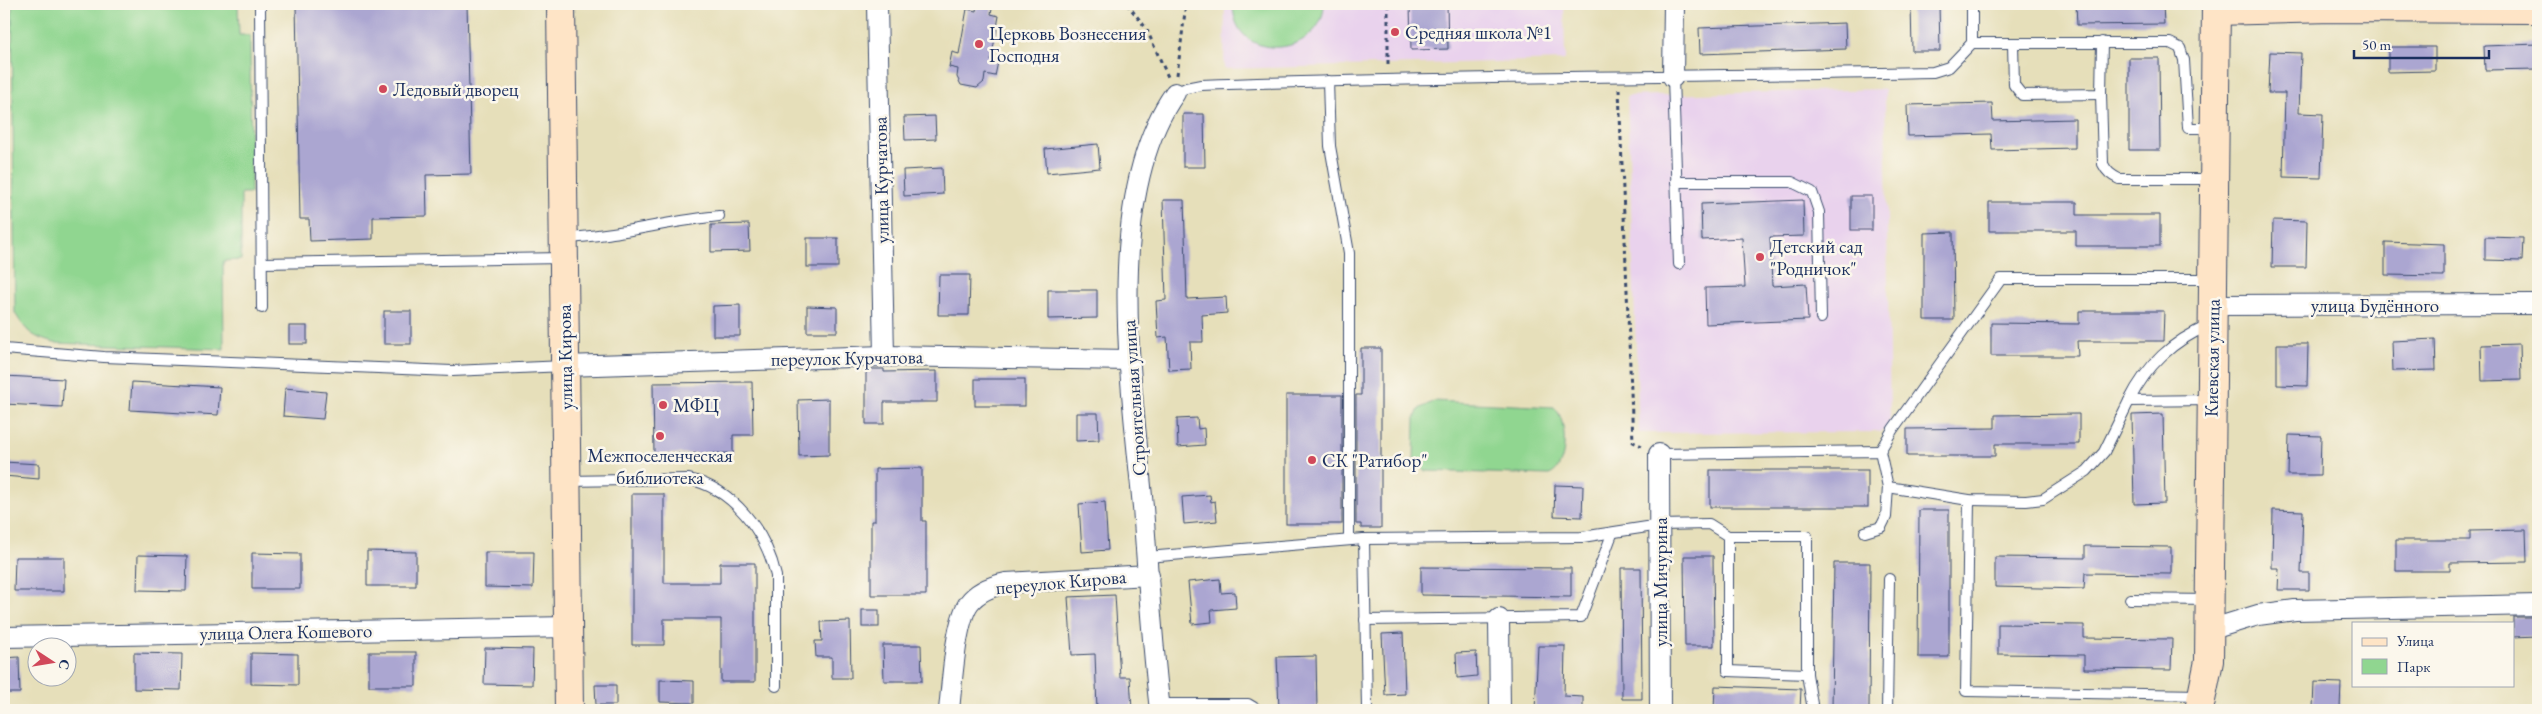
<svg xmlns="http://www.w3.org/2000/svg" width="2542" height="714" font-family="'EB Garamond',serif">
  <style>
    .built { fill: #e9d2ed }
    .green { fill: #90d690; stroke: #568277 }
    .building { fill: #aba6d1 }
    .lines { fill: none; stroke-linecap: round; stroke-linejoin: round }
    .lane-casing { stroke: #39496c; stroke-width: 12 }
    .street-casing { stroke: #39496c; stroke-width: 22 }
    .secondary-casing { stroke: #39496c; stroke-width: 30 }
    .path { stroke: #39496c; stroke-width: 3; stroke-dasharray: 4 4; stroke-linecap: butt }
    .lane { stroke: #fff; stroke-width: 10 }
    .street { stroke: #fff; stroke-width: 20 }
    .secondary { stroke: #fee4c6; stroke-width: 28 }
    .poi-dot { fill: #d1495b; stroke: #fbf7ec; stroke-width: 2 }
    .labels { text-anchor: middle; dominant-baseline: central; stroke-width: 5; stroke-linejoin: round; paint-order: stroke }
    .poi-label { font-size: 19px; fill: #1b2f5e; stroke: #fbf7ec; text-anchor: start }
    .street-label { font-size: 19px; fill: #1b2f5e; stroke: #fbf7ec }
  </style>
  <rect width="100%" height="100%" fill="#fbf7ec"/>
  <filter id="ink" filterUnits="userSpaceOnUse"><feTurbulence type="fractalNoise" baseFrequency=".02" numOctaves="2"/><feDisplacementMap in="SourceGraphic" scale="10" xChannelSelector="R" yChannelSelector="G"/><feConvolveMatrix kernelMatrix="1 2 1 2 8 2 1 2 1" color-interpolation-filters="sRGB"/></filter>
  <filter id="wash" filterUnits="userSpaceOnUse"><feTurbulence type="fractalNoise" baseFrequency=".0096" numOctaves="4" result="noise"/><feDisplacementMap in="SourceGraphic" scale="20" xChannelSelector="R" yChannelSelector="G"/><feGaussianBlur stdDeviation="1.12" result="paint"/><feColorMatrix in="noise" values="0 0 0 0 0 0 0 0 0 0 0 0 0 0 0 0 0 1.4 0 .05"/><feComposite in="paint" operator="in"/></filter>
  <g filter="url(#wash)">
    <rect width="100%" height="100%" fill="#e6dfba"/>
    <g class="built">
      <polygon points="1225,4 1564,4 1565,60 1224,69"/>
      <polygon points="1885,89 1890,419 1888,427 1880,432 1639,433 1627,96"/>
    </g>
    <g class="green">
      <path d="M12 4H238L239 35H250L251 193H241V260L223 261 224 349 54 343C33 337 27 333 15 313Z"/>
      <path d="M1233 4H1324C1324 56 1233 67 1233 4Z"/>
      <path d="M1434 401 1554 407C1568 419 1569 469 1549 475L1425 471 1414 460 1415 418 1419 409Z"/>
    </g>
    <g id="blocks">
      <g class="building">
        <polygon points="296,4 467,4 471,174 426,175 427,216 373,217 373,239 310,241 309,219 300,219"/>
        <polygon points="977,4 993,4 991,14 999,16 991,60 998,62 995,76 985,74 984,82 977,88 961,85 957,77 958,69 949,67 952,52 959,54 967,9 976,11"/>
        <polygon points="1410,4 1447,4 1448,49 1411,50"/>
        <polygon points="1911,4 1939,4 1940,51 1912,51"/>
        <polygon points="2076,4 2163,4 2164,24 2077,25"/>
        <polygon points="1845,23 1846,49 1700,54 1699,28"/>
        <polygon points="2538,44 2538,69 2485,70 2484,46"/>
        <polygon points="2388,47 2435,47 2435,71 2388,72"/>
        <polygon points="2270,52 2301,53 2299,113 2323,114 2321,178 2283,177 2285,93 2268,93"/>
        <polygon points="2129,58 2159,58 2160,150 2129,150"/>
        <polygon points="1992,103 1993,121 2075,119 2075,148 1992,150 1991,134 1908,136 1907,105"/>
        <polygon points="1183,114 1204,114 1205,167 1183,167"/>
        <polygon points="935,116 936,139 905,140 904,117"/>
        <polygon points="1098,144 1100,168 1047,173 1045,149"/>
        <polygon points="942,168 943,194 904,196 903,170"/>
        <rect x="1851" y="196" width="21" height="34"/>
        <polygon points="1163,200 1184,200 1187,299 1226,297 1227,313 1202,315 1203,342 1190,342 1191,369 1169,370 1167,337 1158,338 1156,301 1166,300"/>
        <polygon points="1803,200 1804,236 1770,237 1772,286 1806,284 1808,320 1706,324 1705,288 1745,287 1742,238 1702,240 1701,204"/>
        <polygon points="1989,202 2077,202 2077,215 2160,215 2160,246 2076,246 2076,231 1989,231"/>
        <polygon points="2273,220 2307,221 2306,267 2272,267"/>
        <polygon points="749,224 750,251 711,252 711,225"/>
        <polygon points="1953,232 1954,320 1924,320 1924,233"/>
        <polygon points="2485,237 2523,238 2522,261 2485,260"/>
        <rect x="807" y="238" width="31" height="29"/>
        <polygon points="2385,242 2444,244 2444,276 2385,275"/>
        <polygon points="939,275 970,275 969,315 938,315"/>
        <polygon points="1048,290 1097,290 1097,318 1048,319"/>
        <polygon points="740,305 740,336 713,336 713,306"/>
        <polygon points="807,306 837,307 837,332 807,332"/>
        <rect x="384" y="311" width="27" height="33"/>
        <polygon points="2079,311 2164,311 2163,341 2077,341 2078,356 1991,356 1991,323 2079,324"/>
        <rect x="289" y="326" width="18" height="18"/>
        <polygon points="2435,339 2436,370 2393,371 2392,341"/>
        <polygon points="2277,344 2308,344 2307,386 2277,385"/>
        <polygon points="2520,344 2521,380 2482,381 2481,345"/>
        <polygon points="1361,348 1381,348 1381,528 1361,528 1361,524 1356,524 1356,395 1361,395"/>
        <polygon points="866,369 884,369 884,372 937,371 937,402 884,402 884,424 866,424"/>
        <polygon points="4,376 64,379 62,407 4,404"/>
        <rect x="975" y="379" width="50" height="27"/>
        <polygon points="132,382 220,387 218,415 130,410"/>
        <polygon points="752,382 753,435 733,435 733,453 654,454 653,383"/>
        <polygon points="285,388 326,392 323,419 283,416"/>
        <rect x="1286" y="395" width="56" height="129"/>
        <polygon points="829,399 829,455 799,456 798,400"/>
        <polygon points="1076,413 1098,413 1099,440 1076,441"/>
        <polygon points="2079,414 2079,444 1995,444 1995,456 1907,456 1907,429 1995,428 1995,415"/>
        <polygon points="2163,414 2165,503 2134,504 2132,415"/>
        <polygon points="1197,418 1198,429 1204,428 1205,445 1178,447 1177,419"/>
        <polygon points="2289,435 2321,436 2320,475 2288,475"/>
        <polygon points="4,462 39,464 39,479 4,476"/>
        <polygon points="922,468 922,521 926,521 926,595 871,595 871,521 875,521 875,469"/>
        <rect x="1710" y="470" width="158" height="37"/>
        <polygon points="1555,485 1583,486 1582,517 1554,516"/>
        <polygon points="632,494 664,494 664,583 720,583 720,563 755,563 755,682 721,682 721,619 664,619 664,645 632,645"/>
        <polygon points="1210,495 1211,502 1215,501 1217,521 1184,524 1182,497"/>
        <polygon points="1105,502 1108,550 1082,552 1079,504"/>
        <polygon points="1919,510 1949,510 1949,657 1918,657"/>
        <polygon points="2273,510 2303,511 2301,573 2309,573 2309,590 2278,590 2279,568 2272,568"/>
        <polygon points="2526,530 2527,562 2450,563 2450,571 2396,571 2396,540 2470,540 2470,531"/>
        <polygon points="2085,546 2171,547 2171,574 2085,573 2084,589 1995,587 1995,557 2085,558"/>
        <polygon points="367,551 416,552 416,586 367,586"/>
        <polygon points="485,552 534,552 533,588 485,587"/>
        <polygon points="252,553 300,554 300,589 252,589"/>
        <polygon points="138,555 187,556 186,591 137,590"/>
        <polygon points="1684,556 1713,556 1714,646 1685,646"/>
        <polygon points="15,557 64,557 64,591 14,591"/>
        <polygon points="1834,563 1870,563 1869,710 1832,710"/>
        <polygon points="1421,567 1571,568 1571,597 1421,595"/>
        <polygon points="1621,568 1641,568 1642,699 1622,699"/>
        <polygon points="1220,579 1221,593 1235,592 1236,608 1211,610 1212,622 1192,624 1188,582"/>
        <polygon points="1115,595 1120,677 1130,677 1132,710 1097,710 1095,654 1072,655 1068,597"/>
        <rect x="862" y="610" width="17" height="17"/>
        <polygon points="2513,617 2538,617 2538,636 2513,637"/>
        <polygon points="850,621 851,678 832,678 832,657 816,657 815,641 822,641 821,622"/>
        <polygon points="1998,624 2084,625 2084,638 2172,639 2171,670 2084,669 2084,655 1998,654"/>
        <polygon points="1403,633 1405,694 1385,695 1382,634"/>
        <polygon points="883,645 921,645 922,681 884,681"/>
        <polygon points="1538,646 1565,646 1564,696 1583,697 1583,710 1535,710"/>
        <polygon points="485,648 533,649 532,685 484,684"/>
        <rect x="369" y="652" width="47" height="34"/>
        <polygon points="1476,652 1477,676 1457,678 1456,653"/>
        <polygon points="134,653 182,654 181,690 134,689"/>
        <polygon points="251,653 298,654 298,685 251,684"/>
        <polygon points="1316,656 1317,710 1279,710 1277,657"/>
        <polygon points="19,657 20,693 4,693 4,658"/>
        <polygon points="660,680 694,681 694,703 660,702"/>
        <polygon points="2314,682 2341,683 2340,708 2313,708"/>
        <polygon points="595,685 616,685 616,705 596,705"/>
        <polygon points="1715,686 1801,689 1800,710 1714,710"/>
      </g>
    </g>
  </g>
  <g filter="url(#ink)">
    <use href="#blocks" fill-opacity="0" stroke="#39496c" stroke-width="1"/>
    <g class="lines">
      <defs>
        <g id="lane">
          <polyline points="260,4 262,308"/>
          <polyline points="1972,4 1972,43"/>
          <polyline points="2013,43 2014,85 2022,95 2101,94 2102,42"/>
          <polyline points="1673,77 1679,264"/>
          <polyline points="1328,81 1330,146 1349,253 1349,540"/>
          <path d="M1175 93 1186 88 1201 85C1445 76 1689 77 1933 72L1949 67 1972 43H2170L2180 48 2184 60 2188 128H2214"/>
          <path d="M2101 94 2103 164C2107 172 2111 175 2119 179H2213"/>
          <polyline points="1676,182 1792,182 1812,192 1819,212 1821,318"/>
          <path d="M565 238C617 236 667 221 719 216"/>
          <polyline points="262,263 563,258"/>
          <polyline points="4,349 104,357 452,371 565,366"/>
          <path d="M2129 401C2147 365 2172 341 2210 325"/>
          <polyline points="1880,451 1893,429 2001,279 2212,279"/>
          <polyline points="1659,454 1880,451 1888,487 1969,500 2026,501 2043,499 2087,471 2104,452 2129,401 2211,400"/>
          <path d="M567 481 688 479C733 488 766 532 776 576V686"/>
          <polyline points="1969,500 1966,691 2201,695"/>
          <polyline points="1865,532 1881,527 1886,517 1888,487"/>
          <polyline points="1364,539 1367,710"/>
          <polyline points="1147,557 1364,539 1582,537 1660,525 1709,524 1728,536 1807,536 1807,674 1728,671 1728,536"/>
          <polyline points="2130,599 2209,600"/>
          <polyline points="1365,620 1581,617 1612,534"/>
          <polyline points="1807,674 1813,710"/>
          <polyline points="1159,704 1248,704 1258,710"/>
          <polyline points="1887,710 1889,579"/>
        </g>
        <g id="street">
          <polyline points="877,4 884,356"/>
          <polyline points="1673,77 1674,4"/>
          <polyline points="2213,305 2538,304"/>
          <polyline points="565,366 884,356 1130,360"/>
          <polyline points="1659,454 1660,710"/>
          <polyline points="1499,619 1500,710"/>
          <polyline points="2209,630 2258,615 2295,610 2538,605"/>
          <polyline points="4,637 568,627"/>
          <path d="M949 710C952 684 955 623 969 603 978 591 992 586 1006 583L1149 575"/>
          <path d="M1160 710C1152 643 1148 575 1143 507 1132 387 1102 196 1175 93"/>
        </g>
        <g id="secondary">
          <polyline points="561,4 569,710"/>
          <polyline points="2216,11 2333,8 2538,9"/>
          <polyline points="2199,710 2209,661 2216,4"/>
        </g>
      </defs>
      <use href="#lane" class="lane-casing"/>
      <use href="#street" class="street-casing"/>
      <use href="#secondary" class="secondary-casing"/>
      <g class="path">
        <polyline points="1127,4 1146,28 1168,77"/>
        <polyline points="1388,4 1388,68"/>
        <polyline points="1177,75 1186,4"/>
        <polyline points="1619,89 1633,442 1642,446"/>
      </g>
      <use href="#lane" class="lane"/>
      <use href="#street" class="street"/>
      <use href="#secondary" class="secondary"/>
    </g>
  </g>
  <g class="poi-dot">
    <circle cx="1395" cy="32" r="5"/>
    <circle cx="979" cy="44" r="5"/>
    <circle cx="383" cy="89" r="5"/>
    <circle cx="1760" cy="257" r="5"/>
    <circle cx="663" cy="405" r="5"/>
    <circle cx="660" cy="436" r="5"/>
    <circle cx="1312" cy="460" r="5"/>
  </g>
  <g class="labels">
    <g class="poi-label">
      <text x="1405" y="32">Средняя школа №1</text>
      <text x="989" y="33">Церковь Вознесения<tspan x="989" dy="22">Господня</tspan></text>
      <text x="393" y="89">Ледовый дворец</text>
      <text x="1770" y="246">Детский сад<tspan x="1770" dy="22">"Родничок"</tspan></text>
      <text x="673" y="405">МФЦ</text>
      <text x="660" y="455" text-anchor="middle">Межпоселенческая<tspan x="660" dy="22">библиотека</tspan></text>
      <text x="1322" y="460">СК "Ратибор"</text>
    </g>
    <g class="street-label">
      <text transform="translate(881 180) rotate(-91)">улица Курчатова</text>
      <text x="2375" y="305">улица Будённого</text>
      <text transform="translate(565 357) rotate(-91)">улица Кирова</text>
      <text transform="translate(847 358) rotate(-1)">переулок Курчатова</text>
      <text transform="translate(2212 358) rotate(-89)">Киевская улица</text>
      <text transform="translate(1134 398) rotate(-94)">Строительная улица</text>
      <text transform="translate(1061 582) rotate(-5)">переулок Кирова</text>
      <text transform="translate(1660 582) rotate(-90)">улица Мичурина</text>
      <text transform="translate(286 632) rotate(-1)">улица Олега Кошевого</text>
    </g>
  </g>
  <rect width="2542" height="714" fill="none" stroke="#fbf7ec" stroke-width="20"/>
  <rect x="2352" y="622" width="162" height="65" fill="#fbf7ec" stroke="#a1a7b3"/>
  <rect x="2362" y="638" width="25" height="8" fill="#fee4c6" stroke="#a1a7b3"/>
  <text x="2397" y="646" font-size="15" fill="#1b2f5e">Улица</text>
  <rect x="2362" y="659" width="25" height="15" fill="#90d690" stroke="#a1a7b3"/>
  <text x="2397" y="672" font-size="15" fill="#1b2f5e">Парк</text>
  <g transform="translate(52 662) rotate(102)"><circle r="24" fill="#fbf7ec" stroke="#a1a7b3"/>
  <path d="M0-4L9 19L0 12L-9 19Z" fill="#d1495b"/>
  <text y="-8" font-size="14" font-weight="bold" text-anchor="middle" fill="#1b2f5e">С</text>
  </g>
  <path d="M2354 50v8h135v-8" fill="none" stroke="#1b2f5e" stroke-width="2.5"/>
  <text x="2362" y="50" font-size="15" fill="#1b2f5e" stroke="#fbf7ec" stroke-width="4" paint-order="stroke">50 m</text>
</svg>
